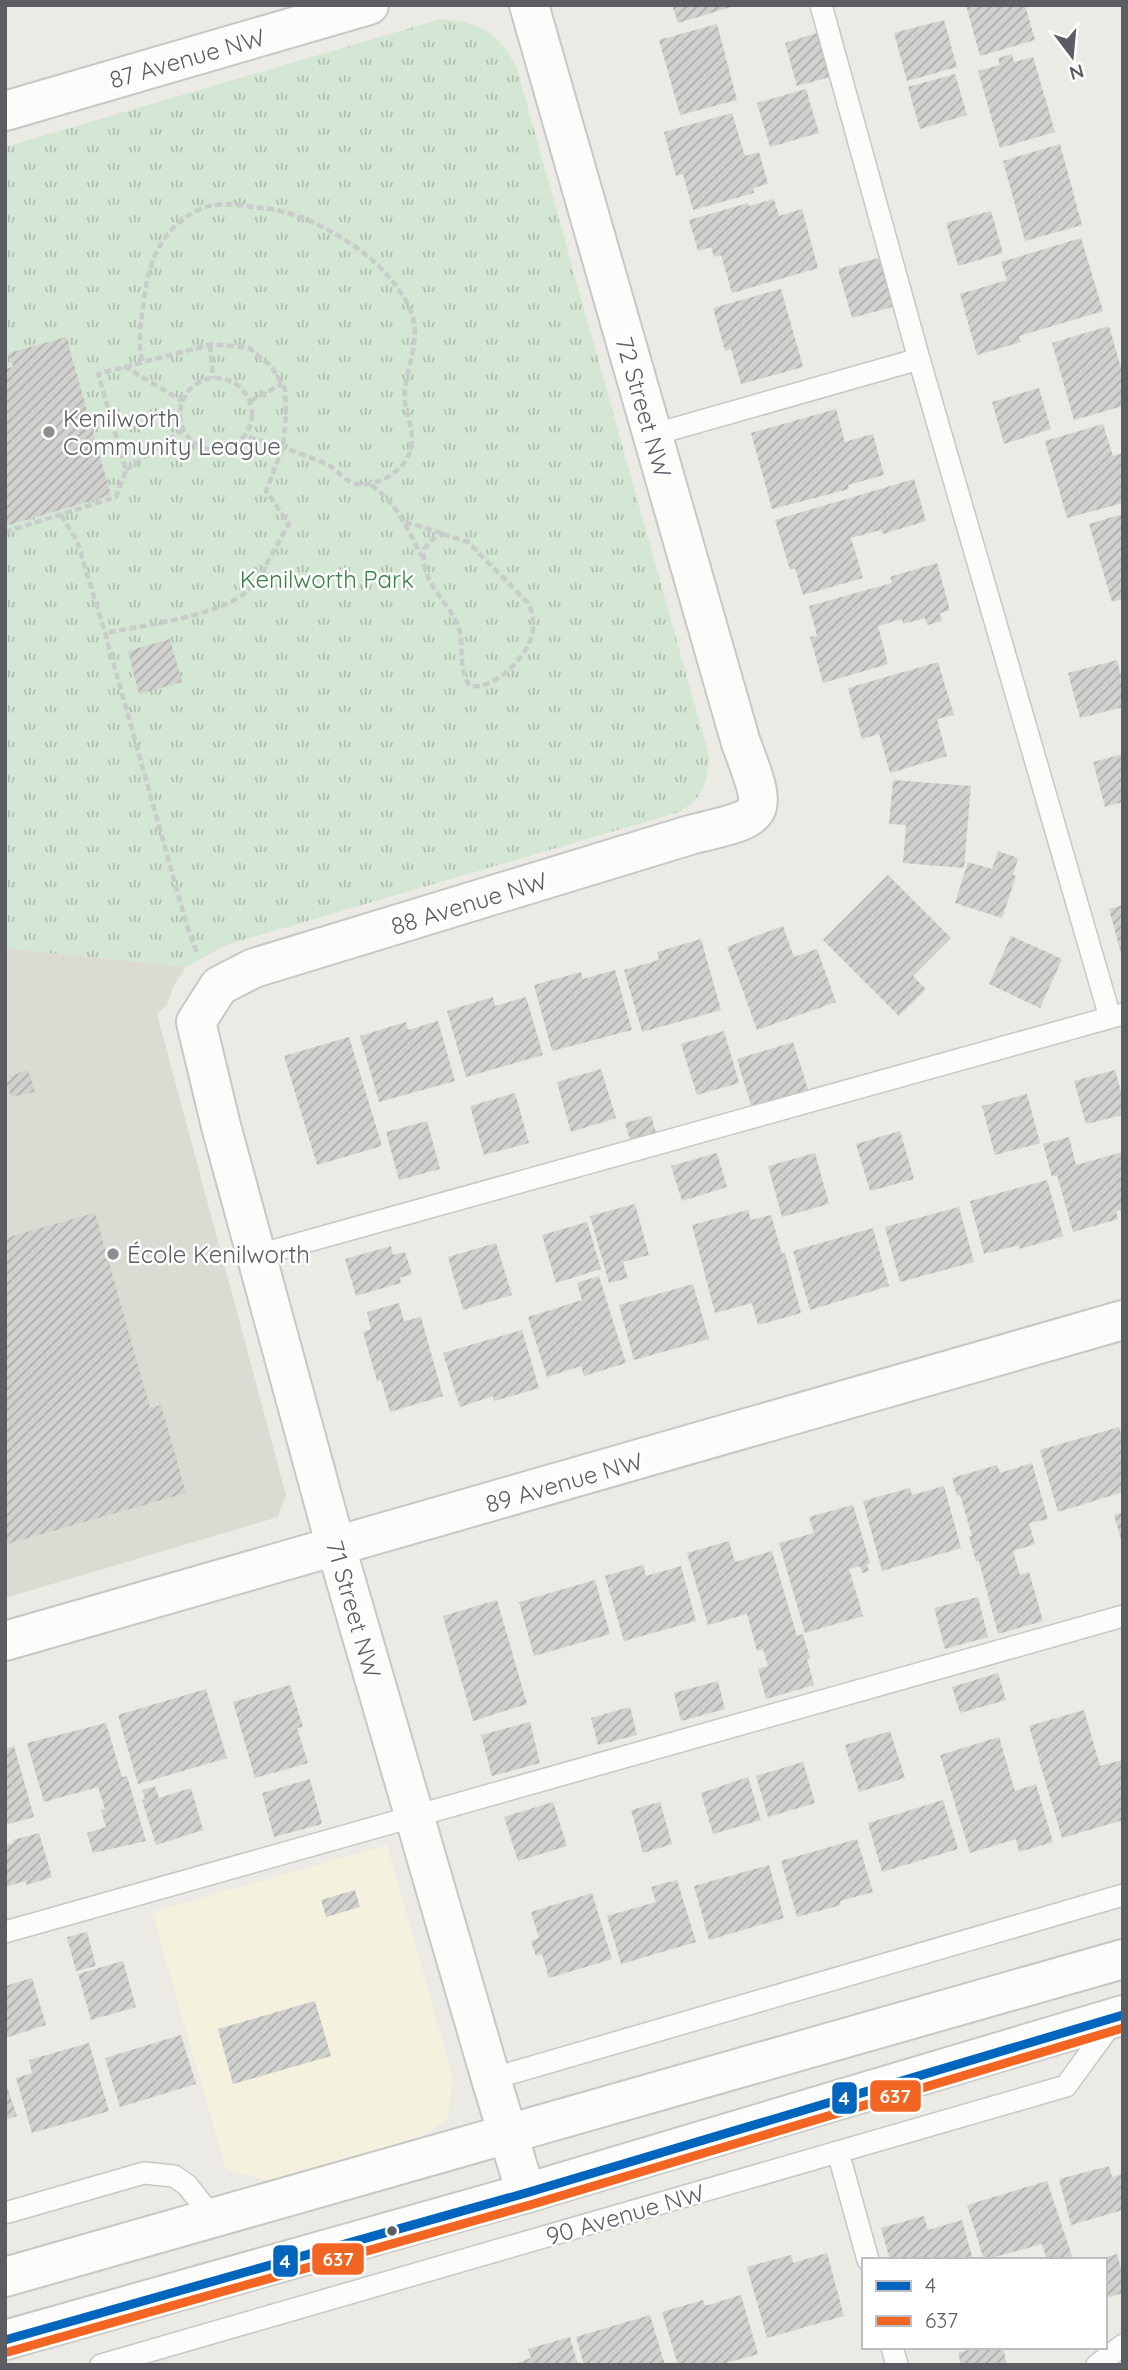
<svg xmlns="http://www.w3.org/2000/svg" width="1128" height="2370" font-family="Quicksand,sans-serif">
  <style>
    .commercial { fill: #f4f2df }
    .education { fill: #dbdad3 }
    .park { fill: url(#park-tufts) }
    .building { fill: url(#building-hatch) }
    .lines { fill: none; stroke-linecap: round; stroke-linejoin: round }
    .lane-casing { stroke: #c8c7c7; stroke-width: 24 }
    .street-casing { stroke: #c8c7c7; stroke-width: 42 }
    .secondary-casing { stroke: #c7c7c5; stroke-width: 42 }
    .path { stroke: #c8ccca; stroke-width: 4.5; stroke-dasharray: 7 3.5; stroke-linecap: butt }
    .lane { stroke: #fcfcfb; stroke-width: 21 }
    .street { stroke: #fcfcfb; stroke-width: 38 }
    .secondary { stroke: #fcfcfb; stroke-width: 38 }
    .bus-1-casing { stroke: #fff; stroke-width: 14 }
    .bus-2-casing { stroke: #fff; stroke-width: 14 }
    .bus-1 { stroke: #0065bd; stroke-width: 9 }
    .bus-2 { stroke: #f26522; stroke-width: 9 }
    .poi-dot { fill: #8d8e90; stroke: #fff; stroke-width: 2.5 }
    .bus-dot { fill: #5b5d63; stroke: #fff; stroke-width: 2.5 }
    .labels { text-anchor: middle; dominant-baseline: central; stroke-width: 5; stroke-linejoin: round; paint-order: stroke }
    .street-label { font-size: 24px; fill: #5b5d63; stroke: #fff }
    .poi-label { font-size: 24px; fill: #5b5d63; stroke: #fff; text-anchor: start }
    .park-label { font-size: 24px; fill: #3b8249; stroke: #fff }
    .line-badge { stroke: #fff; stroke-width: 2.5 }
    .badge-label { font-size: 19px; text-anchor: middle; font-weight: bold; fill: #fff }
  </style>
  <defs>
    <pattern id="park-tufts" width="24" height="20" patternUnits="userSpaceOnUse" patternTransform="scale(1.75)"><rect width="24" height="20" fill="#d4e6d4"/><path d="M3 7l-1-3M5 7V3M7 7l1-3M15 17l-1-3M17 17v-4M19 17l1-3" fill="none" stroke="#afbeb0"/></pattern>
    <pattern id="building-hatch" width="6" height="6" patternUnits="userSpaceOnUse" patternTransform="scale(1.75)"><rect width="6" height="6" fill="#d1d1ce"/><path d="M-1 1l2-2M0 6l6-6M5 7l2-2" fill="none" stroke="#adadab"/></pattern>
  </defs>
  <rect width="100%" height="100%" fill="#ebeae5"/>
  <polygon class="commercial" points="387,1845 453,2078 447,2119 418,2139 268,2181 226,2169 152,1912"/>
  <polygon class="education" points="5,948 186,967 174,985 167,1005 157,1014 286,1495 278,1517 5,1598"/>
  <path class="park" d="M441 19C482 23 499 32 517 69L709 756C706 786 705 796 679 812L226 945 186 967 5 948V147Z"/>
  <g class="building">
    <polygon points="672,5 734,5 734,6 678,23"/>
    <polygon points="966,5 1025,5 1035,40 980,56"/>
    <polygon points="944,20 957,67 907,81 894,33"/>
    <polygon points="717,24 737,100 680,115 659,40"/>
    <polygon points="817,33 830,77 797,86 785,43"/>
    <polygon points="1012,54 1014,62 1033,57 1055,132 1000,148 978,71 1000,65 998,58"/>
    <polygon points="955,74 967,115 920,129 908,87"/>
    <polygon points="806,89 819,133 770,147 757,103"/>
    <polygon points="732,113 745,156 759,152 768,184 753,188 754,193 693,210 683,174 676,176 664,132"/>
    <polygon points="1060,144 1082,225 1025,241 1003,161"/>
    <polygon points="774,199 779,216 802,209 818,268 732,293 721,255 714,257 711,247 698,251 689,220 748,203 749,206"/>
    <polygon points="991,211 1003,253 958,266 946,223"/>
    <polygon points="1081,238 1103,311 1019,336 1021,342 977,355 960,294 1007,280 1001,262"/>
    <polygon points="882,257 896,306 852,318 838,269"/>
    <polygon points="781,289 803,367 741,384 731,349 725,351 713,308"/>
    <polygon points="1109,326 1123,375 1123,406 1074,420 1052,343"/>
    <polygon points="66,337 111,495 5,526 5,369 13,367 9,353"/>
    <polygon points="1039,388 1051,429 1004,444 992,402"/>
    <polygon points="836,409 845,442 873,434 884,475 848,485 849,489 772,509 751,433"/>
    <polygon points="1103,424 1113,456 1123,453 1123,503 1067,518 1045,441"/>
    <polygon points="914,479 926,521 883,534 881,530 851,538 863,578 803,595 795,568 790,570 775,520"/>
    <polygon points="1123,514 1123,599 1112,602 1089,524"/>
    <polygon points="937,563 950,610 940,613 942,621 927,625 925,618 903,624 902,619 878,626 888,664 823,683 810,637 817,636 809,606 892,583 890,577"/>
    <polygon points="170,639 182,682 139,694 128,651"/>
    <polygon points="1117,660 1123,684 1123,707 1080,718 1068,673"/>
    <polygon points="938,662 954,715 937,719 947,756 890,773 879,734 862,739 848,688"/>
    <polygon points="1123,754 1123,802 1105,807 1093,762"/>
    <polygon points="893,780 971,786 964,868 903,863 906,825 889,824"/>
    <polygon points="998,851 1018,858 1013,875 1016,876 1002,918 955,903 968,862 992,869"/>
    <polygon points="888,875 951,938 913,976 926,989 899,1016 823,940"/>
    <polygon points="1123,905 1123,957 1122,957 1109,909"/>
    <polygon points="783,926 794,957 817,949 836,1002 757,1030 727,947"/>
    <polygon points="1011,936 1062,959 1040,1008 989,984"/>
    <polygon points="701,939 721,1010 642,1032 624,970 659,960 657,952"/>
    <polygon points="615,970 632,1030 552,1051 534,985 581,972 583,979"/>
    <polygon points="493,997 495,1006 526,997 543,1055 466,1077 447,1011"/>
    <polygon points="438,1021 455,1081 379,1102 360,1036 406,1022 408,1030"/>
    <polygon points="724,1031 739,1083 697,1095 681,1044"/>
    <polygon points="349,1037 382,1146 317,1165 284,1056"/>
    <polygon points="793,1042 809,1092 752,1109 737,1059"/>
    <polygon points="601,1069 616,1118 571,1132 557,1082"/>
    <polygon points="28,1070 35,1092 11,1097 6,1081 11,1080 10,1076"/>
    <polygon points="1115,1070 1123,1098 1123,1115 1086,1124 1074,1081"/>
    <polygon points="515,1093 529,1143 484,1155 470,1106"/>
    <polygon points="1027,1094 1040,1143 995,1155 982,1106"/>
    <polygon points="651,1116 657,1136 631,1143 625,1123"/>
    <polygon points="427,1121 440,1169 399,1180 386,1132"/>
    <polygon points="900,1131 914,1179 870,1191 856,1144"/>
    <polygon points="1069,1137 1076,1165 1123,1152 1123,1210 1116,1211 1118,1219 1073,1232 1057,1175 1052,1177 1043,1144"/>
    <polygon points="717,1153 727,1187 682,1201 671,1166"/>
    <polygon points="815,1153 829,1204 782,1217 768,1166"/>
    <polygon points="1047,1180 1063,1236 1020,1249 1019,1245 984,1254 970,1201"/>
    <polygon points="635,1204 649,1255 623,1262 628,1278 609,1283 590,1216"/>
    <polygon points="959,1207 974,1262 900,1282 885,1227"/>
    <polygon points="748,1210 751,1220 771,1215 782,1254 785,1253 801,1313 758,1325 752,1303 715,1313 692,1225"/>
    <polygon points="95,1213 150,1408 161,1405 186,1493 7,1544 5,1538 5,1238"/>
    <polygon points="587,1222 601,1269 556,1283 542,1235"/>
    <polygon points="873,1228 889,1286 810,1310 793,1251"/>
    <polygon points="496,1243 512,1295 463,1310 448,1257"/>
    <polygon points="391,1246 393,1255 405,1252 412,1274 400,1278 401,1283 356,1296 345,1259"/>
    <polygon points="599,1276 626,1363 584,1376 581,1366 547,1377 528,1317 582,1300 577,1283"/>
    <polygon points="693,1284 709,1339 634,1360 619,1305"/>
    <polygon points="399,1303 404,1321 421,1317 443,1396 390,1412 381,1380 377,1381 363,1332 371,1329 367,1312"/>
    <polygon points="522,1330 539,1388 494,1401 493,1396 460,1407 443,1353"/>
    <polygon points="1119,1427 1123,1440 1123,1492 1058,1512 1040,1450"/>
    <polygon points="1032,1463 1048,1519 1029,1523 1035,1544 1013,1551 1020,1575 1029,1572 1043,1621 998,1634 979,1561 976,1562 969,1536 972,1536 960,1495 957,1496 952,1478 997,1465 1000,1473"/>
    <polygon points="944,1486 961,1548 882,1571 863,1501 910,1488 912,1495"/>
    <polygon points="853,1505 870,1563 867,1564 869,1571 862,1573 860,1566 849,1569 863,1616 805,1633 779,1543 814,1533 809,1517"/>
    <polygon points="1123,1512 1123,1543 1122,1543 1114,1515"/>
    <polygon points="729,1541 735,1562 772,1551 797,1636 803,1634 810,1658 807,1659 814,1685 766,1699 758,1669 768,1666 763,1649 757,1651 747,1614 708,1625 687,1553"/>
    <polygon points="643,1565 646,1576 681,1566 696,1621 624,1641 605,1576"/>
    <polygon points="595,1580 610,1634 534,1656 519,1602"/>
    <polygon points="978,1597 988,1637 945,1649 934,1608"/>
    <polygon points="497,1600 527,1704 473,1721 443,1616"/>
    <polygon points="998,1673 1006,1700 960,1713 952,1687"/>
    <polygon points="718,1681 725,1709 681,1721 674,1693"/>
    <polygon points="290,1685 303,1727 297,1728 308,1763 255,1778 233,1702"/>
    <polygon points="206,1689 227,1758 138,1784 118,1715"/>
    <polygon points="630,1707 637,1735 598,1745 591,1718"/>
    <polygon points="1084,1710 1100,1766 1122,1760 1123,1820 1062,1838 1029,1726"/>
    <polygon points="530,1722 540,1763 492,1776 481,1735"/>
    <polygon points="106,1723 122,1777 127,1776 146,1841 93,1853 87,1833 106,1827 101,1810 105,1809 98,1787 44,1802 27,1743"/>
    <polygon points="890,1731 905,1778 859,1792 845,1745"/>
    <polygon points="999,1737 1015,1791 1036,1784 1053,1842 1019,1852 1016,1839 970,1853 940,1755"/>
    <polygon points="14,1746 34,1817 5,1825 5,1749"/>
    <polygon points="803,1762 815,1803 768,1817 756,1776"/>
    <polygon points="748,1777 761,1820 713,1834 701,1793"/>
    <polygon points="310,1779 322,1824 274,1837 262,1793"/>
    <polygon points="155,1786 159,1798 191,1788 203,1830 156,1845 142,1800 145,1799 142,1790"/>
    <polygon points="943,1800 958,1849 882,1872 868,1823"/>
    <polygon points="553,1802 567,1846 518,1861 504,1817"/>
    <polygon points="660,1802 672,1844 643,1853 631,1810"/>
    <polygon points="39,1833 52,1877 27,1885 25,1881 6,1887 5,1845 14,1843 13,1840"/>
    <polygon points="857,1839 873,1892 840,1901 841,1905 797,1917 781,1861"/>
    <polygon points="769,1865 784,1918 709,1940 694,1886"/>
    <polygon points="677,1880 696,1942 621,1964 607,1916 656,1902 651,1887"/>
    <polygon points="355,1890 360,1907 326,1917 321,1900"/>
    <polygon points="592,1893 612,1959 549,1978 542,1954 536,1956 531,1941 539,1938 531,1912"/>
    <polygon points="87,1932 96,1966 76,1971 67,1937"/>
    <polygon points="123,1961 136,2007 91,2020 78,1974"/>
    <polygon points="32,1978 46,2025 5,2038 5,1986"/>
    <polygon points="315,2001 331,2056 233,2084 218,2029"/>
    <polygon points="181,2035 196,2084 120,2107 105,2058"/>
    <polygon points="89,2043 109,2111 32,2133 16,2078 32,2073 29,2060"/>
    <polygon points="5,2081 17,2116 5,2120"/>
    <polygon points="1109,2166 1112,2177 1123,2174 1123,2210 1071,2225 1059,2179"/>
    <polygon points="1047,2181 1072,2256 1060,2260 1047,2260 1042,2244 984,2260 967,2205"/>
    <polygon points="924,2216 928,2230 962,2220 973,2260 890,2260 881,2228"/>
    <polygon points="827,2253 844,2316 767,2338 747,2267 791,2255 793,2263"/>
    <polygon points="1117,2254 1123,2276 1123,2293 1105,2298 1105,2260 1099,2259"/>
    <polygon points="741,2295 758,2354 719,2365 678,2365 662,2312 703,2300 705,2306"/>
    <polygon points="650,2315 665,2365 584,2365 576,2337"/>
    <polygon points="570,2337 578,2365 511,2365 531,2358 528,2349"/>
    <polygon points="978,2347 1003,2347 1007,2365 961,2365 958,2353"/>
  </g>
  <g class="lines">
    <defs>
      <g id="lane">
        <polyline points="821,5 919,359 1110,1017"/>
        <polyline points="652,435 919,359"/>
        <polyline points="258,1255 1123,1014"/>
        <polyline points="5,1932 1123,1616"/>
        <polyline points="491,2079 1123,1895"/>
        <polyline points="838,2152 868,2260"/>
        <polyline points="5,2213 144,2173 174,2176 187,2185 213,2218"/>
        <polyline points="892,2347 897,2365"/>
        <polyline points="101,2365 1066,2086 1114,2020"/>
        <polyline points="1097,2365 1123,2345"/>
      </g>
      <g id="street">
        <polyline points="5,111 369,5"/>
        <polyline points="5,1641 1123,1320"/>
        <path d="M526 2193 491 2079 336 1547 221 1126 196 1022 219 986 254 968 690 835C767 816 770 819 741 743L529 5"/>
      </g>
      <g id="secondary">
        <polyline points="5,2277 1123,1959"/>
        <polyline points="5,2340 526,2193 1123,2015"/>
      </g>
    </defs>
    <use href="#lane" class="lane-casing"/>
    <use href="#street" class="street-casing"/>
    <use href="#secondary" class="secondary-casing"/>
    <g class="path">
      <polyline points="210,345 213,378"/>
      <path d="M142 361C137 338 142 316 145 293 150 256 165 226 200 209 216 202 236 204 252 207 263 208 274 209 284 212 332 225 395 266 412 315 423 347 399 377 406 409 409 419 412 430 412 440 412 467 380 488 356 484 345 482 336 468 326 464 300 452 272 444 245 436"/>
      <polyline points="124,366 182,401"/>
      <circle cx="216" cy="414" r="36"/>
      <polyline points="250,401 282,384"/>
      <polyline points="126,470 183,430"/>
      <path d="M371 485C397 503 408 530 422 557"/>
      <polyline points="61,515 77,541 105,633 187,926 197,953"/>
      <polyline points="405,522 442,533"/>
      <path d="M5 532 116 497 126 470 98 374 212 344 249 348 271 366 285 389 286 414 283 447 266 491 289 524C278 541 262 576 249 589 226 615 140 626 105 633"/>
      <path d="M443 534 468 542 528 603C534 614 535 629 530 641 522 661 493 690 470 686 456 667 466 643 457 623 444 596 420 582 424 549L432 540Z"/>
    </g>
    <use href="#lane" class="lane"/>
    <use href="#street" class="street"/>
    <use href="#secondary" class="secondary"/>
    <defs>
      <polyline id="bus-1" points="5,2340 526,2193 1123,2015"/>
      <polyline id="bus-2" points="8,2352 530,2205 1123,2028"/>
    </defs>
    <use href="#bus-1" class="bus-1-casing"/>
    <use href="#bus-2" class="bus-2-casing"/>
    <use href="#bus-1" class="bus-1"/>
    <use href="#bus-2" class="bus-2"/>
  </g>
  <g class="poi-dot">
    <circle cx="49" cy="432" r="7"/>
    <circle cx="113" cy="1254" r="7"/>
  </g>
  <circle class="bus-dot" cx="392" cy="2231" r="6"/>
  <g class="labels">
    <g class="street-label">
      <text transform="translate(187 58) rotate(-16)">87 Avenue NW</text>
      <text transform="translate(644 407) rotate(74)">72 Street NW</text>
      <text transform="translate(469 903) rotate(-17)">88 Avenue NW</text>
      <text transform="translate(564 1482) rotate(-16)">89 Avenue NW</text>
      <text transform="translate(354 1609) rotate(74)">71 Street NW</text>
      <text transform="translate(625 2214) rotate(-16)">90 Avenue NW</text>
    </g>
    <g class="poi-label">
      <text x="63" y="418">Kenilworth<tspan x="63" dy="28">Community League</tspan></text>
      <text x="127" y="1254">École Kenilworth</text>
    </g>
    <g class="park-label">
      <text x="327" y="579">Kenilworth Park</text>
    </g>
  </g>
  <g class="line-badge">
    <rect x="869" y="2079" width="53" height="34" rx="7" fill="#f26522"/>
    <rect x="831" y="2081" width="27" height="34" rx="7" fill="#0065bd"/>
    <rect x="311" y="2242" width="54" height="34" rx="7" fill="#f26522"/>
    <rect x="272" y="2244" width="27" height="34" rx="7" fill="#0065bd"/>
  </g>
  <g class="badge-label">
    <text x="895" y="2103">637</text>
    <text x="844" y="2105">4</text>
    <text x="338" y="2266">637</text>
    <text x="285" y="2268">4</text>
  </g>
  <rect width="1128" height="2370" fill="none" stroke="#5b5d63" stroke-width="14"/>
  <rect x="862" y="2258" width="245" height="91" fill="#ffffff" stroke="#bdbec1" stroke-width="2"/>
  <rect x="876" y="2281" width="35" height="10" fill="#0065bd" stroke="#bdbec1" stroke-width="2"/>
  <text x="925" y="2293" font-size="21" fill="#5b5d63">4</text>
  <rect x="876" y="2316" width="35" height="10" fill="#f26522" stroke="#bdbec1" stroke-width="2"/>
  <text x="925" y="2328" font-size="21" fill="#5b5d63">637</text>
  <g transform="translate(1072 56) rotate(164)" stroke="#ffffff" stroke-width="5" paint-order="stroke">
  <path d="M0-5L12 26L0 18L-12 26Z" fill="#5b5d63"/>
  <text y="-10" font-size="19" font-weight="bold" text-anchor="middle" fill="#5b5d63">N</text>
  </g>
</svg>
